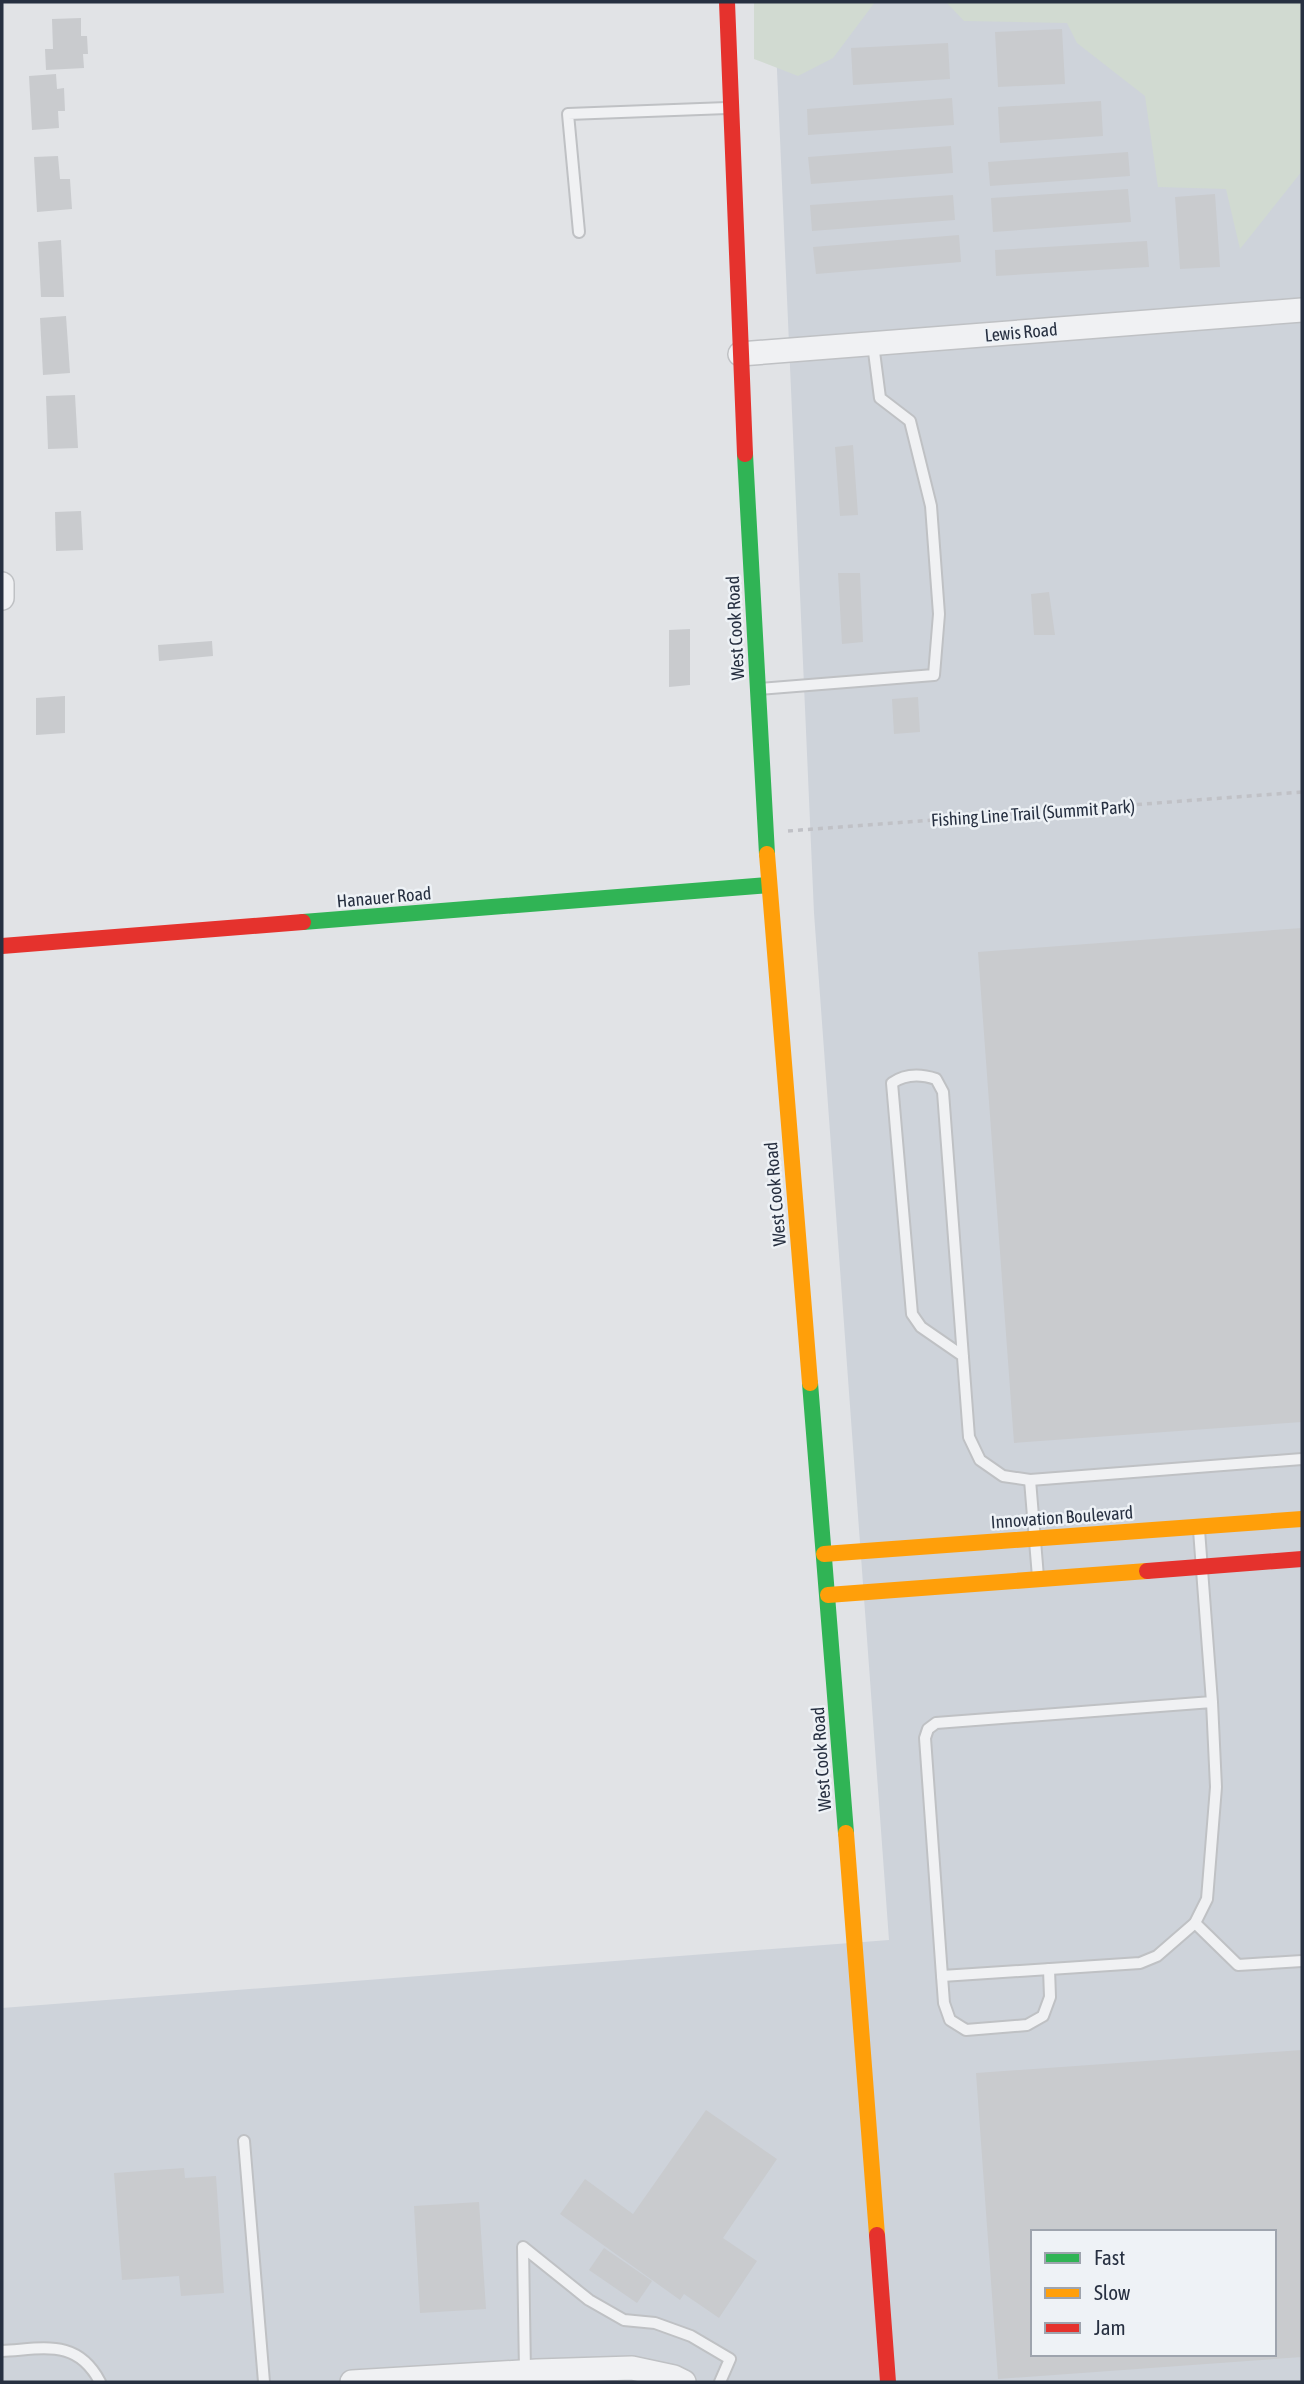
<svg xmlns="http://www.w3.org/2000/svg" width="1304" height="2384" font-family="'Asap Condensed',sans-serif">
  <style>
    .built { fill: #ced3da; fill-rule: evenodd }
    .green { fill: #d1dad1 }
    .building { fill: #c9cbce; fill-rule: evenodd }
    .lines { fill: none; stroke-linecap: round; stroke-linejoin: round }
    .lane-casing { stroke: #bfc1c4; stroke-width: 14 }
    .street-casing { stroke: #bfc1c4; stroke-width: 26 }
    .path { stroke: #c0c1c6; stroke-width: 3.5; stroke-dasharray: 5 5; stroke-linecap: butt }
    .lane { stroke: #f0f1f3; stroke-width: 10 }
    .street { stroke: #f0f1f3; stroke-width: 23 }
    .fast { stroke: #30b455; stroke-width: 16 }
    .slow { stroke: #ff9f0a; stroke-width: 16 }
    .jam { stroke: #e5322d; stroke-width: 16 }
    .labels { text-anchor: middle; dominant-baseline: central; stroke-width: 5; stroke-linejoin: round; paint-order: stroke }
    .street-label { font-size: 18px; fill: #273041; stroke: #eef2f6 }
  </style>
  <rect width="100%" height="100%" fill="#e1e3e6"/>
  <path class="built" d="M774 2H1302V2382H2V2008L889 1940 814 913ZM1033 2232H1274V2354H1033Z"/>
  <g class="green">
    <polygon points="754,2 875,2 833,58 798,76 754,59"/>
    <polygon points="946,2 1302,2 1302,171 1240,249 1226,189 1158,187 1145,96 1077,43 1067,23 964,21"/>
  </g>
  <g class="building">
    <polygon points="81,18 81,36 87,36 88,54 83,54 84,68 46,70 45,49 53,49 52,19"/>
    <polygon points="1062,29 1065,84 998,87 995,32"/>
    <polygon points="948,43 950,79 853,85 851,48"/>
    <polygon points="56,74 57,89 64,88 65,111 58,111 59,128 32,130 29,76"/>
    <polygon points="952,98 954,125 808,135 807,109"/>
    <polygon points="1101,101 1103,136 1000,143 998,107"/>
    <polygon points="951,146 953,173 811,184 808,157"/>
    <polygon points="1128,152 1130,176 990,186 988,162"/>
    <polygon points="58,156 60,179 70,179 72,209 37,212 34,157"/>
    <polygon points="1128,189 1131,222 993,232 991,198"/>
    <polygon points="1215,194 1220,267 1180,269 1175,197"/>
    <polygon points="953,195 955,220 812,231 810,205"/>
    <polygon points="959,235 961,262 816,274 813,247"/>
    <polygon points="61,240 64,297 41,297 38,242"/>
    <polygon points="1147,241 1149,267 996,276 995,250"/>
    <polygon points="66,316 70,373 43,375 40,318"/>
    <polygon points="75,395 78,448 48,449 46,396"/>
    <polygon points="853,445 858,515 840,516 835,447"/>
    <polygon points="81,511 83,550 56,551 55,512"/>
    <polygon points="838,573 860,573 863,642 842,644"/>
    <polygon points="1049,592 1055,635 1034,635 1031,594"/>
    <polygon points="690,629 690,685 669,687 669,630"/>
    <polygon points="212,641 213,656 159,661 158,645"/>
    <polygon points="65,696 65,733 36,735 36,698"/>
    <polygon points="918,697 920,732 894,734 892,699"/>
    <polygon points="1302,928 1302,1422 1014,1443 978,952"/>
    <path d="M1302 2050V2357L998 2379 976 2073ZM1033 2232H1274V2354H1033Z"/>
    <polygon points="706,2110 777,2159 723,2238 757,2261 719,2318 684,2294 680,2300 560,2214 585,2179 633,2214"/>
    <polygon points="184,2168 185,2178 216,2176 224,2293 181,2296 179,2276 122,2280 114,2173"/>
    <polygon points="479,2202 486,2309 420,2313 414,2206"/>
    <polygon points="604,2248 652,2281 637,2303 589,2270"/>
  </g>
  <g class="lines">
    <defs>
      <g id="lane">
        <polyline points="579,232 568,114 727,108"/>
        <polyline points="760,689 934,675 939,614 931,506 910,421 880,398 873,344"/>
        <path d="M963 1356 921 1327 912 1314 892 1083C905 1074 921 1074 936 1079L943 1092 969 1437 980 1460 1003 1476 1030 1480 1302 1459"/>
        <polyline points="1030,1480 1038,1577"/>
        <polyline points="1199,1530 1212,1702 936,1723 928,1729 925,1738 942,1976 1140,1963 1157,1956 1195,1923 1207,1899 1216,1787 1212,1702"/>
        <polyline points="1195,1923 1238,1965 1302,1961"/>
        <polyline points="942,1976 944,2003 950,2020 966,2030 1027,2025 1043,2016 1050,1997 1049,1969"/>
        <polyline points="244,2141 264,2382"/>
        <path d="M2 2351C43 2349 77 2338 100 2382"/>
        <polyline points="525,2372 523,2247 589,2300 624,2320 655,2323 691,2336 730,2359 720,2382"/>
      </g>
      <g id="street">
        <polyline points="740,354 1302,310"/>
        <polyline points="2,584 2,598"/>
        <polyline points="352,2382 537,2371 632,2368 674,2377 684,2382"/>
      </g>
    </defs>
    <use href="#lane" class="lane-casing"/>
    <use href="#street" class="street-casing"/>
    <polyline class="path" points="788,831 1302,792"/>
    <use href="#lane" class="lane"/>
    <use href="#street" class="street"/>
    <g class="fast">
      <polyline points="745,454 767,854"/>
      <polyline points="303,922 769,885"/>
      <polyline points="810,1383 846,1833"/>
    </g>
    <g class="slow">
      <polyline points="767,854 810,1383"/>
      <polyline points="824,1554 1302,1519"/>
      <polyline points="828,1595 1147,1571"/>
      <polyline points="846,1833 877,2235"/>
    </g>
    <g class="jam">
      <polyline points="727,2 745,454"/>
      <polyline points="2,946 303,922"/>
      <polyline points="1147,1571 1302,1559"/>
      <polyline points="877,2235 888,2382"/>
    </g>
  </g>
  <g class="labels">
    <g class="street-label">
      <text transform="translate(1021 332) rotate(-5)">Lewis Road</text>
      <text transform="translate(735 628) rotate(-93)">West Cook Road</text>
      <text transform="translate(1033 813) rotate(-4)">Fishing Line Trail (Summit Park)</text>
      <text transform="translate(384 897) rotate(-5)">Hanauer Road</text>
      <text transform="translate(775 1194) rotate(-95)">West Cook Road</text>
      <text transform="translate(1062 1517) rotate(-4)">Innovation Boulevard</text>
      <text transform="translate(821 1759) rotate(-94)">West Cook Road</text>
    </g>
  </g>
  <rect width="1304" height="2384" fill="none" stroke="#273041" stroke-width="7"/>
  <rect x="1031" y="2230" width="245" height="126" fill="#eef2f6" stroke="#9ea4ae" stroke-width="2"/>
  <rect x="1045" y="2253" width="35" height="10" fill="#30b455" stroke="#9ea4ae" stroke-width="2"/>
  <text x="1094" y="2265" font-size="21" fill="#273041">Fast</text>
  <rect x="1045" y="2288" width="35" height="10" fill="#ff9f0a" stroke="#9ea4ae" stroke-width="2"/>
  <text x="1094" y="2300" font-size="21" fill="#273041">Slow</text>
  <rect x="1045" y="2323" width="35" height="10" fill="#e5322d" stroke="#9ea4ae" stroke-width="2"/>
  <text x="1094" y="2335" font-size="21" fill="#273041">Jam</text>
</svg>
